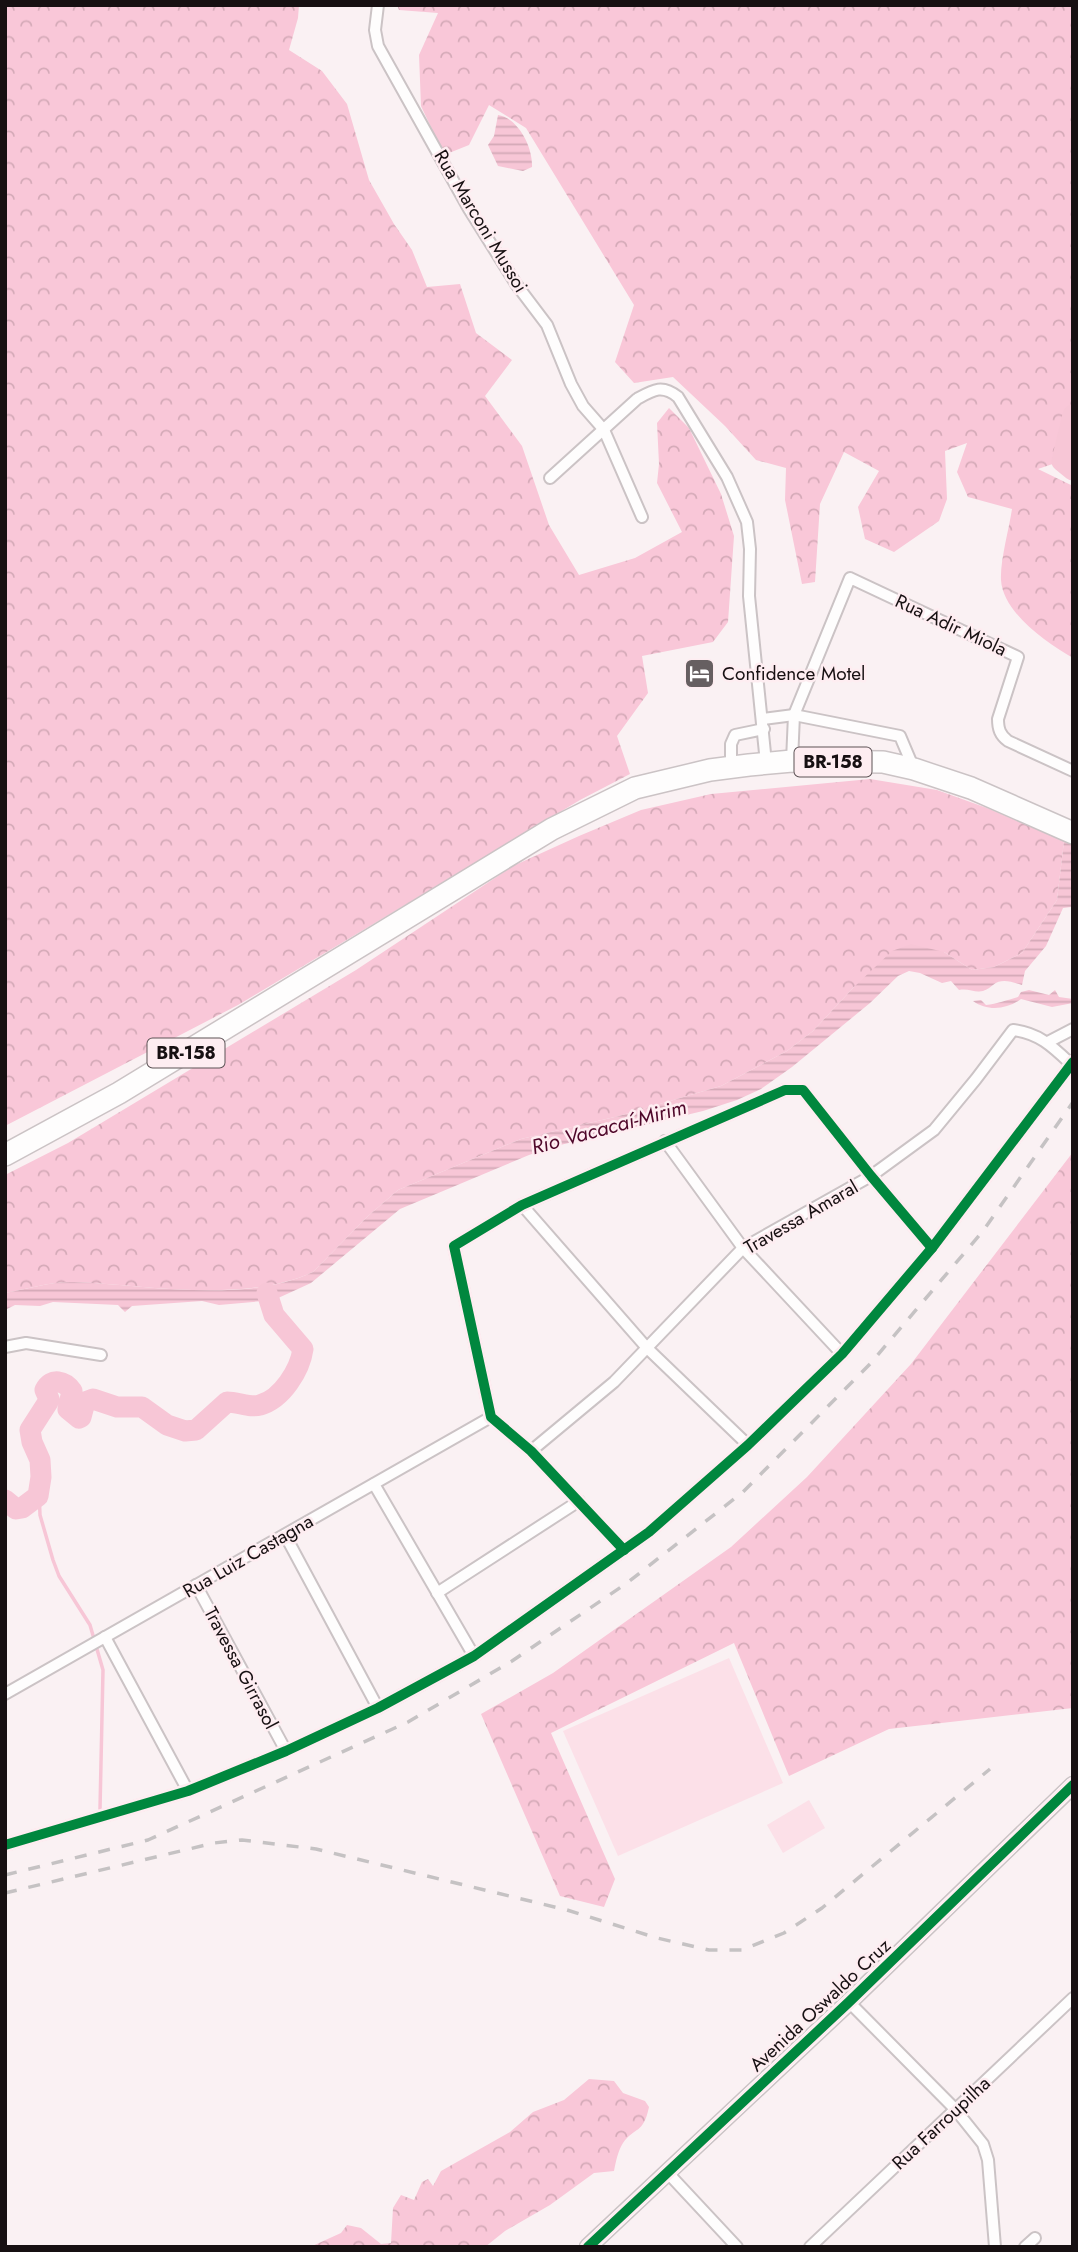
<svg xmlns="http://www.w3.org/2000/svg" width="1078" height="2252" font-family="Jost,sans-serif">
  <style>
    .forest { fill: url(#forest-crowns) }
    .garden { fill: #fce0e8 }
    .water { fill: url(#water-rules) }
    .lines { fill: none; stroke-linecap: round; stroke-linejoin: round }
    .stream { stroke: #f7c6d6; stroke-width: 3.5 }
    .river { stroke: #f7c6d6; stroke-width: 21 }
    .street-casing { stroke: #cbc3c5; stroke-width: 14 }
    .secondary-casing { stroke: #cbc3c5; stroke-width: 19 }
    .highway-casing { stroke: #cbc3c5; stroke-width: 24 }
    .street { stroke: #fefdfd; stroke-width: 10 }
    .secondary { stroke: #fefdfd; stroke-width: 16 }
    .highway { stroke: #fefdfd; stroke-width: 21 }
    .rail { stroke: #c5c2c3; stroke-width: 3.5; stroke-dasharray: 12 12; stroke-linecap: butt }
    .cycleway-casing { stroke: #feedf1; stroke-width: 15 }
    .cycleway { stroke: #00873e; stroke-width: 10 }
    .labels { text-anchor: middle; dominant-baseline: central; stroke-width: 5; stroke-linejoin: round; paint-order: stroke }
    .shield { fill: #feedf1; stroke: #5c5255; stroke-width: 2 }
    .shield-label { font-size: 18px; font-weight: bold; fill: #171012 }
    .street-label { font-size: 19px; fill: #171012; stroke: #feedf1 }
    .poi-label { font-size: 19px; fill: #171012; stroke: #feedf1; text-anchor: start }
    .water-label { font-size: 21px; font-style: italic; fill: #4e0629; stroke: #feedf1 }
  </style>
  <defs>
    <pattern id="forest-crowns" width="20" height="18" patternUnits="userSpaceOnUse" patternTransform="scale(1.75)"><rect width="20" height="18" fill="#f9c7d8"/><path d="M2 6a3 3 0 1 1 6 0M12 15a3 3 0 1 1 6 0" fill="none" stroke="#d5aab8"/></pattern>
    <pattern id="water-rules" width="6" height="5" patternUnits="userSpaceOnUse" patternTransform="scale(1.75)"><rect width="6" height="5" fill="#f7c6d6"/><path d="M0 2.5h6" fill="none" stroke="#d3a9b7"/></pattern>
  </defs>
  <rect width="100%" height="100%" fill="#faf1f3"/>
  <g class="forest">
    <polygon points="5,5 299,5 298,18 289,50 322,71 347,104 369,180 394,224 412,250 427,287 460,284 476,333 512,360 485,396 522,446 549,525 579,575 635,558 682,532 657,483 659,464 657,423 669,408 689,428 721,494 734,536 728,622 713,642 642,656 648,693 617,736 630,774 580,800 238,1005 5,1126"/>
    <path d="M397 5H1073V457L1038 469 1073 486V658C1047 643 1003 613 1001 580 1000 561 1009 529 1012 509L968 497 957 472 967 443 945 451 947 499 939 521 894 552 865 539 858 507 879 471 844 452 820 504 815 582 802 584 785 500 786 468 756 460 725 426 673 377 634 383 615 362 634 305 526 128 489 105 469 145 444 155 421 106 419 55 438 13 399 10Z"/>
    <path d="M870 779 937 790 987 808 1064 841 1057 900 1022 953 994 967 972 970 944 952 854 987 813 1031 787 1051 721 1086 619 1116 521 1139 398 1190 367 1217 313 1272C244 1304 148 1285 74 1282 52 1281 27 1289 5 1293V1175L68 1143 356 970 513 866 579 836 641 810 711 794Z"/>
    <polygon points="1073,1152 1073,1708 889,1729 789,1776 734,1643 551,1733 615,1879 604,1907 560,1896 481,1714 553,1673 731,1547 807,1477 911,1364"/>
    <path d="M589 2079 614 2081 623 2093 645 2101 649 2107C643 2135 635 2126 623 2143 618 2151 616 2161 614 2171L594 2173 550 2205 505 2231 485 2247H310L341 2233 347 2225 361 2228 381 2244 391 2243 393 2208 401 2195 414 2200 422 2182 428 2179 433 2186 441 2171 510 2132 533 2112 564 2100Z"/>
  </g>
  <g class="garden">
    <polygon points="729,1658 783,1783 618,1856 563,1731"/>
    <polygon points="809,1800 825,1828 783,1853 767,1825"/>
  </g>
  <g class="water">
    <path d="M498 115C518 118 533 147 532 167L523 171 498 166 488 145 494 136Z"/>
    <path d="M1073 831V914L1071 907 1063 908 1046 946 1025 971 1022 985C1011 982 1002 978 993 985 989 988 988 989 983 991 975 993 968 988 959 990L951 981 942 983 920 973 909 971 898 976 870 1003 792 1067 761 1089 737 1100 703 1111 556 1146 529 1155 400 1209 311 1283 276 1299 273 1306 263 1301 219 1305 202 1301 132 1306 125 1312 118 1305 53 1302 40 1306 15 1305 5 1310V1293C27 1289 52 1281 74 1282 148 1285 245 1304 313 1272L367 1217 398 1190 521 1139 619 1116 721 1086 787 1051 813 1031 854 987 892 951 911 944 944 952 972 970 994 967 1022 953 1057 900 1064 841Z"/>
    <path d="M1029 990 1049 995 1055 990 1059 997 1073 999V1003L1052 1007 1021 999C1008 1009 988 1012 973 1001L981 1000 986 1005C997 1004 1007 1000 1018 997L1021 992Z"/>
  </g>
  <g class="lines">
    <polyline class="stream" points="39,1491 40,1515 53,1560 59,1576 90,1625 103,1670 100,1809"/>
    <g class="river">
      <polyline points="1073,415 1062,461 1073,470"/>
      <path d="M5 1500 16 1509 22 1508 38 1496 41 1477 40 1460 32 1442 30 1430 48 1402 49 1399 45 1390C51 1377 65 1381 72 1391L68 1409 79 1418 81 1417 85 1402 93 1399 117 1407H142L167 1425 185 1431 196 1430 227 1402C238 1402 251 1408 260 1405 282 1399 300 1370 303 1349L274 1315 267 1293"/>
    </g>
    <defs>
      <g id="street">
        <polyline points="378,5 375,30 378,46 469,209 516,284 547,325 571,384 583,406 604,430 642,517"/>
        <path d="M550 478 637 399C653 390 662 384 678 397L727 477 747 522 750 549 749 596 766 763"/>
        <polyline points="763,719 794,715 900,736 914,769"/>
        <path d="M792 761 794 715 850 578 1018 657 998 719C998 729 1000 735 1008 741L1073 771"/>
        <polyline points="731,766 731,744 735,735 764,729"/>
        <polyline points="1048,1042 1073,1029"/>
        <polyline points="665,1141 743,1248 842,1354"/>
        <polyline points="522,1205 647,1348 748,1445"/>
        <polyline points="5,1347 26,1343 101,1355"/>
        <path d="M531 1451 614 1382 743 1248 871 1176 934 1130 976 1079 1013 1030C1039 1033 1053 1047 1071 1064"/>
        <polyline points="374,1484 474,1656"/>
        <polyline points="285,1535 378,1708"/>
        <polyline points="624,1550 531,1451 491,1417 454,1246 522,1205 785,1090 803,1090 871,1176 932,1248"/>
        <polyline points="196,1585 286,1751"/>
        <polyline points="437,1593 579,1501"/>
        <polyline points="105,1637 188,1791"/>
        <polyline points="5,1694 491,1417"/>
        <polyline points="5,1845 188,1791 286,1751 378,1708 474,1656 649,1532 748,1445 842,1354 932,1248 1073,1062"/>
        <polyline points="849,2002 955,2109 983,2144 988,2160 995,2247"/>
        <polyline points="667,2172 737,2247"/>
        <polyline points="810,2247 1073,1998"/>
        <polyline points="1025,2247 1035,2238"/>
      </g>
      <polyline id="secondary" points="588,2247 849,2002 1073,1785"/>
      <polyline id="highway" points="5,1155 119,1093 552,829 635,788 710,770 749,765 792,761 883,762 914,769 971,788 1073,833"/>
    </defs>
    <use href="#street" class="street-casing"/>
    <use href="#secondary" class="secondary-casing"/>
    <use href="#highway" class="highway-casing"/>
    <use href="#street" class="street"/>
    <use href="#secondary" class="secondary"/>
    <use href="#highway" class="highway"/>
    <g class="rail">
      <polyline points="5,1875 148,1840 408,1722 512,1661 627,1583 743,1492 870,1364 983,1231 1073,1102"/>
      <polyline points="5,1893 214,1843 242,1840 316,1849 567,1910 657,1938 709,1950 742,1950 784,1933 822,1908 990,1769"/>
    </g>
    <defs>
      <g id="cycleway">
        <polyline points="624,1550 531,1451 491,1417 454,1246 522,1205 785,1090 803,1090 871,1176 932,1248"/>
        <polyline points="5,1845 188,1791 286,1751 378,1708 474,1656 649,1532 748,1445 842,1354 932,1248 1073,1062"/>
        <polyline points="588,2247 849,2002 1073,1785"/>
      </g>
    </defs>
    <use href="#cycleway" class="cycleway-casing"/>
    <use href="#cycleway" class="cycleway"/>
  </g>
  <defs>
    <symbol id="hotel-square" viewBox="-11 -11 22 22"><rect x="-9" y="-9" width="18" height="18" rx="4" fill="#665f61" stroke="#feedf1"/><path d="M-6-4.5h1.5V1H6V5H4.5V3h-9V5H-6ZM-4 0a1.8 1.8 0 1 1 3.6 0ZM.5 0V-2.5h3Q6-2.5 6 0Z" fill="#fff"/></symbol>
  </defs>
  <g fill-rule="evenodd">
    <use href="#hotel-square" x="682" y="656" width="35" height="35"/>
  </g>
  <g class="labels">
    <g class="shield">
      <rect x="794.5" y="747.5" width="77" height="29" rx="5"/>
      <rect x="147.5" y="1038.5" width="77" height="29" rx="5"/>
    </g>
    <g class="shield-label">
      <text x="833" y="762">BR-158</text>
      <text x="186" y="1053">BR-158</text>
    </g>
    <g class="street-label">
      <text transform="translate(481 221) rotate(59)">Rua Marconi Mussoi</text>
      <text transform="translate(951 625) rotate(25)">Rua Adir Miola</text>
      <text transform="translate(801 1217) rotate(-30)">Travessa Amaral</text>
      <text transform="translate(248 1556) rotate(-30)">Rua Luiz Castagna</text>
      <text transform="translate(241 1668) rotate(62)">Travessa Girrasol</text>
      <text transform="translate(820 2005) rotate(-43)">Avenida Oswaldo Cruz</text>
      <text transform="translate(941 2123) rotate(-43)">Rua Farroupilha</text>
    </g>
    <g class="poi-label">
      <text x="722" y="673">Confidence Motel</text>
    </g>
    <g class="water-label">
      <text transform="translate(609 1127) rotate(-15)">Rio Vacacaí-Mirim</text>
    </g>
  </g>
  <rect width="1078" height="2252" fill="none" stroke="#171012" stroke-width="14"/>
</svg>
